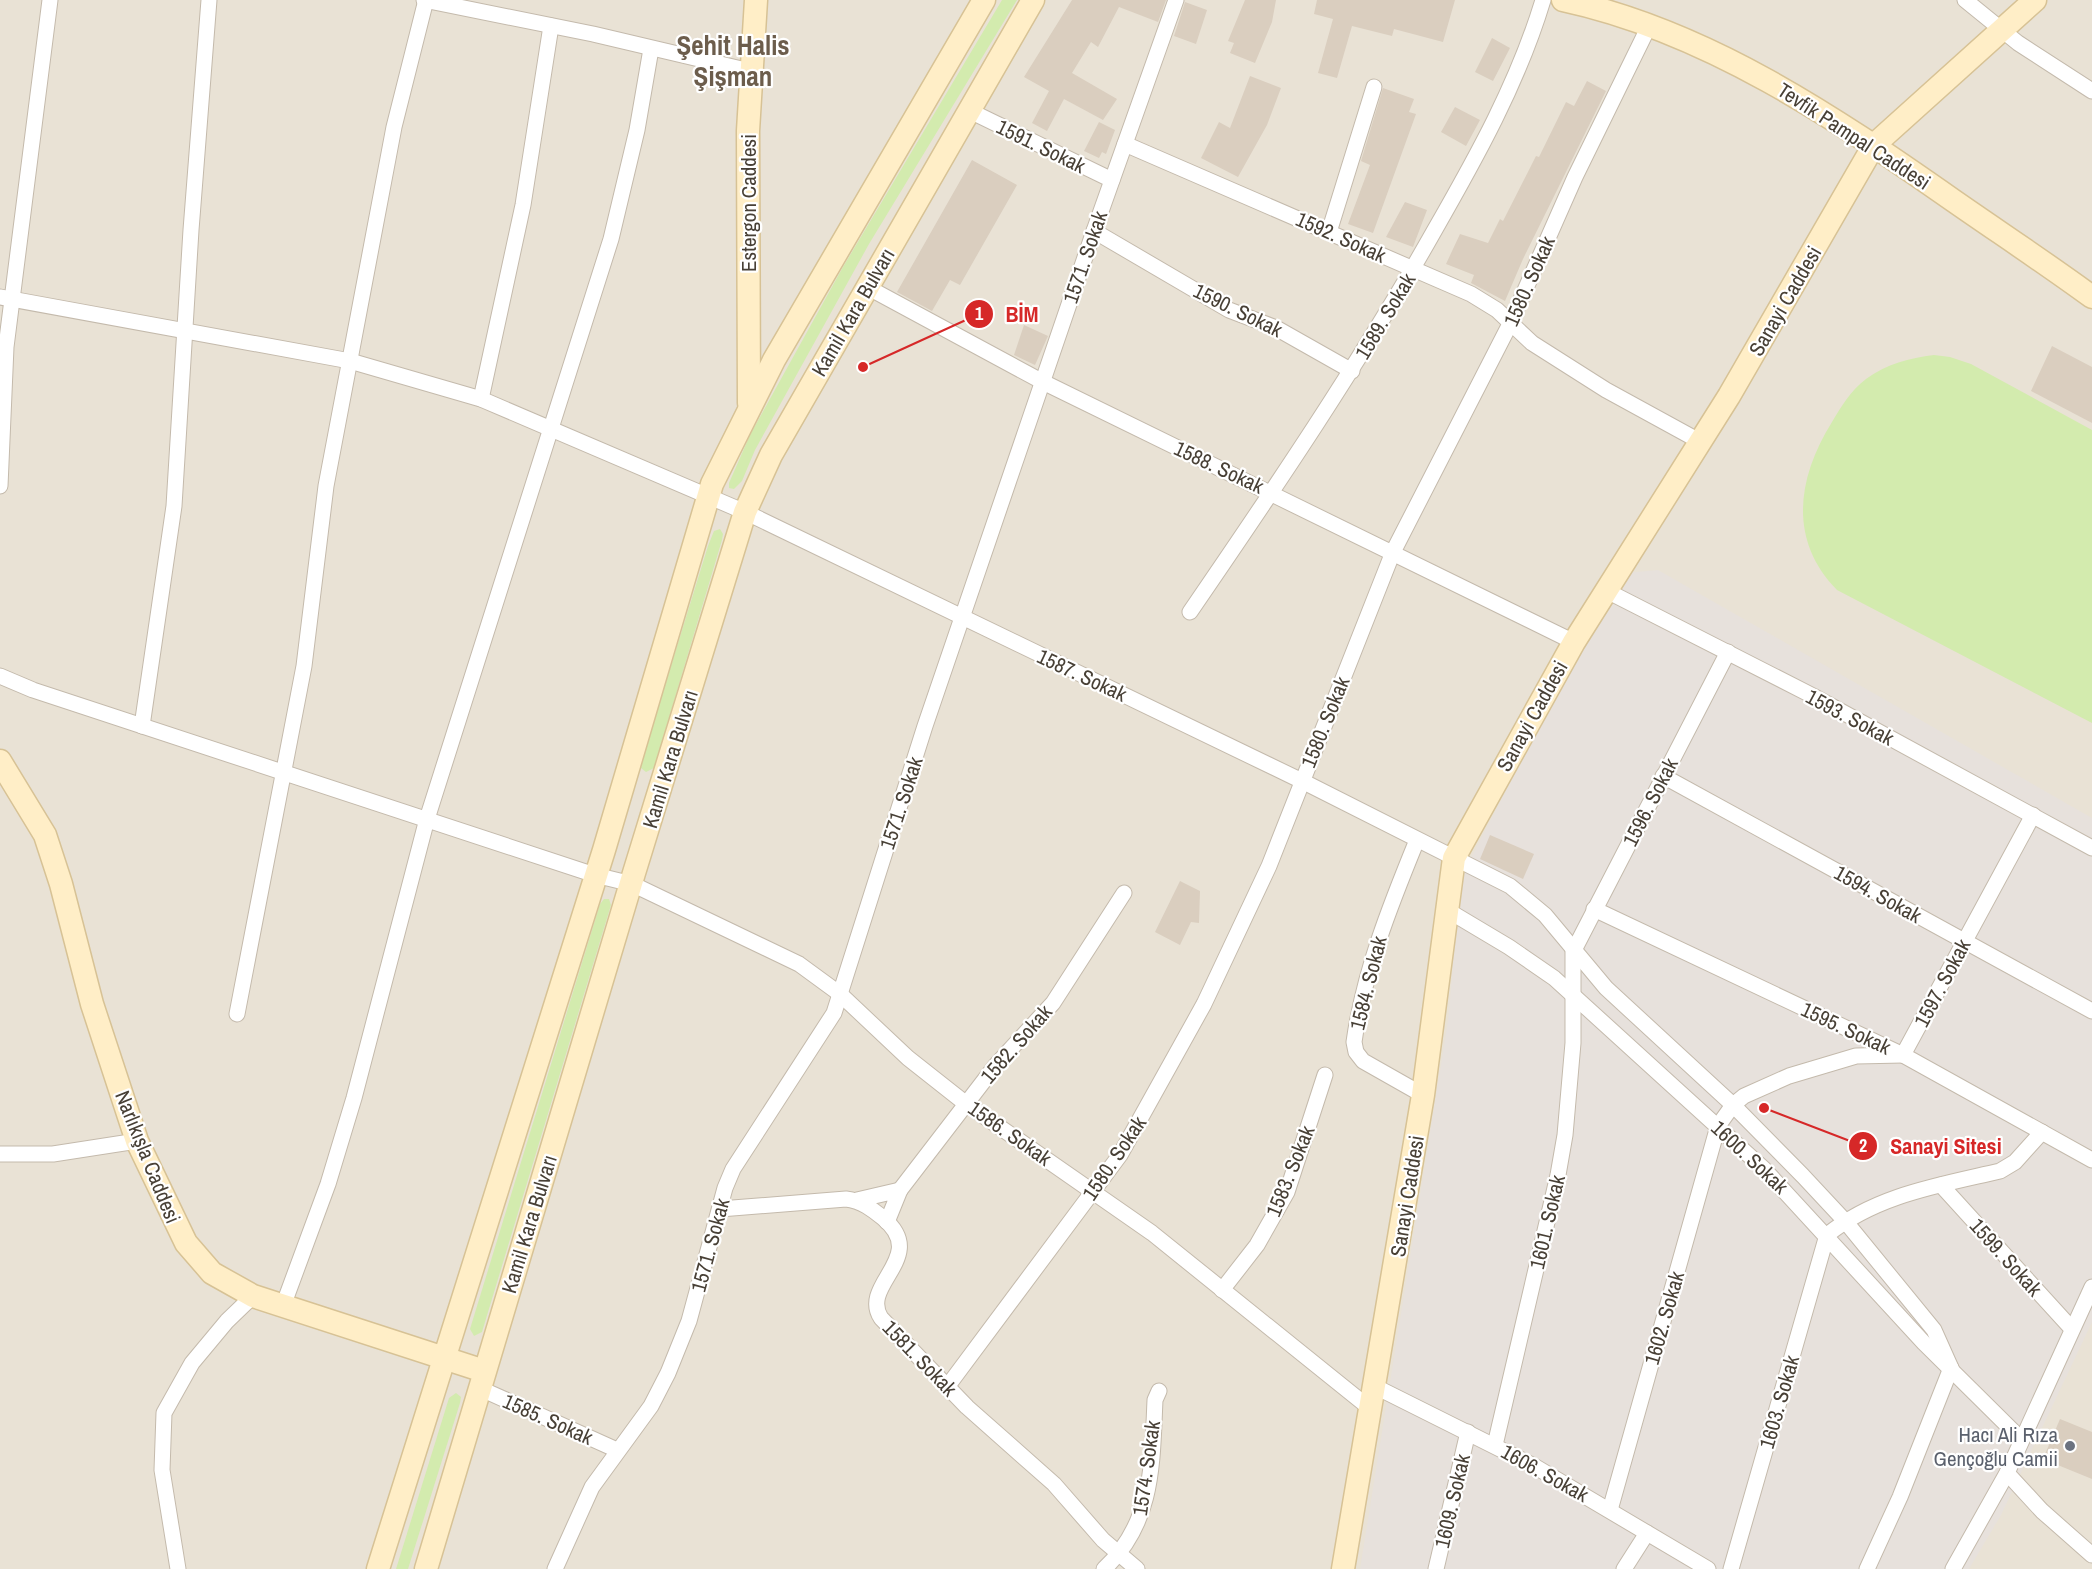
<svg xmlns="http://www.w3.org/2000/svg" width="2092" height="1569" font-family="'Archivo Narrow',sans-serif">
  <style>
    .residential { fill: #e9e2d5 }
    .industrial { fill: #e7e1dc }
    .green { fill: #d3ebae }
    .building { fill: #dacebf }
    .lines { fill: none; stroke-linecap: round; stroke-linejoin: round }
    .street-casing { stroke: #c4baac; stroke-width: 17 }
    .secondary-casing { stroke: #d7c295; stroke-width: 25 }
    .street { stroke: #fff; stroke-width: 15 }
    .secondary { stroke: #ffeec7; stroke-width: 22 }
    .worship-dot { fill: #6b7280; stroke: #fff; stroke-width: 2 }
    .labels { text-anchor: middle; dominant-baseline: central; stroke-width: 4.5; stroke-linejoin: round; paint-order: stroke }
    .street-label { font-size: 21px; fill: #484036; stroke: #fff }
    .worship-label { font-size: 21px; fill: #5b616d; stroke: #fff; text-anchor: end }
    .district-label { font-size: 27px; font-weight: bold; fill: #6c5d4c; stroke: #fff }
    .leader { fill: none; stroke: #d62828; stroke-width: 2 }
    .callout-dot { fill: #d62828; stroke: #fff; stroke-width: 2 }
    .mark-label { font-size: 18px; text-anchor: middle; font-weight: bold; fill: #fff }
    .callout-label { font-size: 22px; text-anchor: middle; font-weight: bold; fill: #d62828; stroke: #fff; stroke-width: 4.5; stroke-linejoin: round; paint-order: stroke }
  </style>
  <rect width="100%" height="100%" fill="#f4f0e7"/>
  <rect class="residential" x="0" y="0" width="2092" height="1569"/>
  <polygon class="industrial" points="1658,570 2092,818 2092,1322 2001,1515 1969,1569 1360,1569 1448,1021 1461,877 1589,631 1626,573"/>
  <g class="green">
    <polygon points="1002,0 1017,0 869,244 755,450 742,481 734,489 729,488 729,483 750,435 843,267"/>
    <path d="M1934 355 1950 357 1971 364 2092 430V723L1837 590C1788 540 1797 478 1832 422 1841 407 1851 390 1866 379 1887 364 1909 358 1934 355Z"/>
    <polygon points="720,529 723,534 722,540 654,768 646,772 641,768 642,760 708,546 714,531"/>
    <polygon points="604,899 609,899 611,905 482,1332 474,1336 470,1329 600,904"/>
    <polygon points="456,1393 461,1397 460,1403 408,1569 396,1569 449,1398"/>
  </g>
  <g class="building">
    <polygon points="1072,0 1166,0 1158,22 1119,7 1098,47 1091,42 1072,73 1117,99 1103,120 1064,99 1047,131 1032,123 1049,91 1024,77"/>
    <polygon points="1245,0 1276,0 1272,22 1255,63 1230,53 1234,43 1228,41"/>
    <polygon points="1317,0 1455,0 1443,42 1394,29 1392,36 1352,26 1337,78 1318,73 1333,19 1314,14"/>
    <polygon points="1185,2 1207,10 1196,44 1174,36"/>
    <polygon points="1492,38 1510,48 1493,81 1475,72"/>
    <polygon points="1250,76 1281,88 1267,125 1238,177 1201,158 1219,122 1230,128"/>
    <polygon points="1587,81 1606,91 1523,259 1505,301 1471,283 1474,275 1446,264 1460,234 1488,243 1500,219 1503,221 1536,156 1539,157 1566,102 1574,106"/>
    <polygon points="1383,88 1414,99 1409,112 1416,114 1373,233 1348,224 1370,165 1361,161"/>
    <polygon points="1455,107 1480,120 1466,146 1441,132"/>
    <polygon points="1099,122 1115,130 1106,154 1102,152 1099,158 1084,151"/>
    <polygon points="972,160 1017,185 960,285 950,280 932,311 897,292"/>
    <polygon points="1405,202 1427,210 1413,247 1386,237"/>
    <polygon points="1024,325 1048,336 1035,365 1014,355"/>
    <polygon points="2052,346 2092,367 2092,423 2031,391"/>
    <polygon points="1490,835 1534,854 1523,879 1480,859"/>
    <polygon points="1180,881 1200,891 1199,923 1191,922 1180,945 1155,932"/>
    <polygon points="2060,1419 2092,1432 2092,1479 2043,1459"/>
  </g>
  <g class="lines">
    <defs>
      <g id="street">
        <polyline points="424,0 593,34 750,71"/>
        <polyline points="1965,0 2018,43 2092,91"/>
        <polyline points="970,111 1112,180"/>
        <polyline points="1125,144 1471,294 1497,310 1532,343 1606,390 1701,442"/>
        <polyline points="1094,231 1229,310 1276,328 1352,371"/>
        <polyline points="1329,232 1374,87"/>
        <polyline points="867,287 1043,382 1574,642"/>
        <polyline points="0,297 350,361 481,399 745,512 1302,781 1510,886 1545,915 1606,988 1733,1105 1803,1176 1845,1221 1934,1330 1951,1368"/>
        <polyline points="481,399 523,205 551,26"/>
        <polyline points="0,486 6,347 50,0"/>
        <polyline points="1605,590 1813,696 2092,848"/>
        <path d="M1190 612C1275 488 1359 364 1433 233 1476 158 1518 83 1543 0"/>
        <polyline points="0,676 33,690 595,875 632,884 799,964 840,994 908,1058 965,1103 1152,1233 1372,1410"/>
        <polyline points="142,726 174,506 191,230 209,0"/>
        <polyline points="1663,776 2092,1011"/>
        <path d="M1417 840C1390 906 1364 971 1354 1042L1356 1052 1363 1061 1423 1095"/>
        <polyline points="1594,909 1903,1055 2092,1160"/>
        <polyline points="1447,910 1509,947 1554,978 1764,1169 1924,1343 2021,1439"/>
        <polyline points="237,1014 304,666 326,486 394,127 426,0"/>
        <polyline points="0,1154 53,1154 137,1141"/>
        <polyline points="1941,1185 2072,1329"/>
        <polyline points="900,1190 996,1065 1053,1003 1124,893"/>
        <polyline points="857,1200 900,1190 887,1222"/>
        <path d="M720 1209 846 1199C862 1201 872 1209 883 1218 930 1257 859 1284 881 1318L967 1407 1054 1484 1103 1540 1137 1569"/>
        <polyline points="1222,1290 1257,1245 1287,1192 1325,1075"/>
        <polyline points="283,1306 328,1184 354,1098 427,819 611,239 637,130 651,49"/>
        <polyline points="947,1387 1120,1155 1204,1004 1269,866 1393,552 1511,322 1575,177 1650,24"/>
        <polyline points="1376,1387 1534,1466 1708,1569"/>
        <polyline points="479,1388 617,1450"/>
        <polyline points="1495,1445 1558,1175 1565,1135 1573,1043 1573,952 1728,652"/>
        <polyline points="2007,1473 2042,1511 2092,1555"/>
        <polyline points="1610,1510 1718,1126 1733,1105 1744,1096 1789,1076 1856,1056 1903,1055 2033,815"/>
        <polyline points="178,1569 162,1470 164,1413 192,1363 227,1321 253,1296"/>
        <polyline points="555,1569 592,1487 651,1406 668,1373 689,1321 725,1188 733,1169 834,1013 925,726 1094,231 1176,0"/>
        <path d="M1104 1569C1154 1522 1152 1464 1155 1400L1159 1391"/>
        <polyline points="1436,1569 1468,1432"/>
        <polyline points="1624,1569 1647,1533"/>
        <path d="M1731 1569 1827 1235C1876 1195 1940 1185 2000 1171L2015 1162 2042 1132"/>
        <polyline points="1867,1569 1900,1497 1951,1368"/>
        <polyline points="1953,1569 2007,1473 2092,1287"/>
      </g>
      <g id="secondary">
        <path d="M1563 0C1707 31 1834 117 1954 201 2000 233 2047 264 2092 297"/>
        <polyline points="749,403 748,131 756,0"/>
        <polyline points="0,761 45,835 61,884 92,1004 137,1141 186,1243 212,1273 253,1296 484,1371"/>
        <polyline points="378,1569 604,850 712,484 774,360 984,0"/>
        <polyline points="426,1569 634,873 745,512 771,455 1033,0"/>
        <polyline points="1343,1569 1423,1095 1454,858 1574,642 1729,396 1874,145 2035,0"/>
      </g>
    </defs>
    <use href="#street" class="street-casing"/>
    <use href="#secondary" class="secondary-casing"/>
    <use href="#street" class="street"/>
    <use href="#secondary" class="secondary"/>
  </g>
  <circle class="worship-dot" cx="2070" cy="1446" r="6"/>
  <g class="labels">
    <g class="street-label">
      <text transform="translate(1854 136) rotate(33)">Tevfik Pampal Caddesi</text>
      <text transform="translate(1041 146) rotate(26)">1591. Sokak</text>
      <text transform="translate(748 203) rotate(-90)">Estergon Caddesi</text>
      <text transform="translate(1341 237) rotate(24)">1592. Sokak</text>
      <text transform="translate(1085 257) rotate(-71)">1571. Sokak</text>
      <text transform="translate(1529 281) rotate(-66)">1580. Sokak</text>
      <text transform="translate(1785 301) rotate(-60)">Sanayi Caddesi</text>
      <text transform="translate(1238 310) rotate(26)">1590. Sokak</text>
      <text transform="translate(853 312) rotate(-60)">Kamil Kara Bulvarı</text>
      <text transform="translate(1385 316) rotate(-59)">1589. Sokak</text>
      <text transform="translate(1219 467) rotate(25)">1588. Sokak</text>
      <text transform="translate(1082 675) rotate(25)">1587. Sokak</text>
      <text transform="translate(1532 716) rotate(-61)">Sanayi Caddesi</text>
      <text transform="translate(1850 717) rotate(28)">1593. Sokak</text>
      <text transform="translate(1325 722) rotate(-68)">1580. Sokak</text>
      <text transform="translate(670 759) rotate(-73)">Kamil Kara Bulvarı</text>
      <text transform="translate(1650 802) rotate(-63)">1596. Sokak</text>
      <text transform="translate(901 803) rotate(-72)">1571. Sokak</text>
      <text transform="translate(1878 894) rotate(29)">1594. Sokak</text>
      <text transform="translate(1368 983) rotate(-76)">1584. Sokak</text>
      <text transform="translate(1942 983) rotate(-62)">1597. Sokak</text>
      <text transform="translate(1846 1028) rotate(25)">1595. Sokak</text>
      <text transform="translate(1016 1044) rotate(-49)">1582. Sokak</text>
      <text transform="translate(1010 1133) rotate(35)">1586. Sokak</text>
      <text transform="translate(148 1157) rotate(68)">Narlıkışla Caddesi</text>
      <text transform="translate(1750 1157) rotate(43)">1600. Sokak</text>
      <text transform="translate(1114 1158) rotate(-56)">1580. Sokak</text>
      <text transform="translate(1290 1171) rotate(-68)">1583. Sokak</text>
      <text transform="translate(1407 1196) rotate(-81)">Sanayi Caddesi</text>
      <text transform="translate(1547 1222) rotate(-77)">1601. Sokak</text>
      <text transform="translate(529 1224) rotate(-73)">Kamil Kara Bulvarı</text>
      <text transform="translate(710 1245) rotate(-75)">1571. Sokak</text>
      <text transform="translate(2006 1257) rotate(48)">1599. Sokak</text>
      <text transform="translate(1664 1318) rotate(-74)">1602. Sokak</text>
      <text transform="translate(920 1358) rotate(46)">1581. Sokak</text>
      <text transform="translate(1779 1402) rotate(-74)">1603. Sokak</text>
      <text transform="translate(548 1419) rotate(24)">1585. Sokak</text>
      <text transform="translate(1146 1468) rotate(-82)">1574. Sokak</text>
      <text transform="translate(1545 1473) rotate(29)">1606. Sokak</text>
      <text transform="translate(1452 1501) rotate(-77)">1609. Sokak</text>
    </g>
    <g class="worship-label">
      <text x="2058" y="1434">Hacı Ali Rıza<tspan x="2058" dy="24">Gençoğlu Camii</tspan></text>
    </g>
    <g class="district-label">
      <text x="733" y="45">Şehit Halis<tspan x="733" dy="31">Şişman</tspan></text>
    </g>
  </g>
  <path class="leader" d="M863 367L979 314M1764 1108L1863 1146"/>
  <g class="callout-dot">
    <circle cx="863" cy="367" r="6"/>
    <circle cx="1764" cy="1108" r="6"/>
    <circle cx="979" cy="314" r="15"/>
    <circle cx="1863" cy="1146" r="15"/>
  </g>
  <g class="mark-label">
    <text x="979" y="320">1</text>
    <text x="1863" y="1152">2</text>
  </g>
  <g class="callout-label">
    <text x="1022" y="322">BİM</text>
    <text x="1946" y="1154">Sanayi Sitesi</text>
  </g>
</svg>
